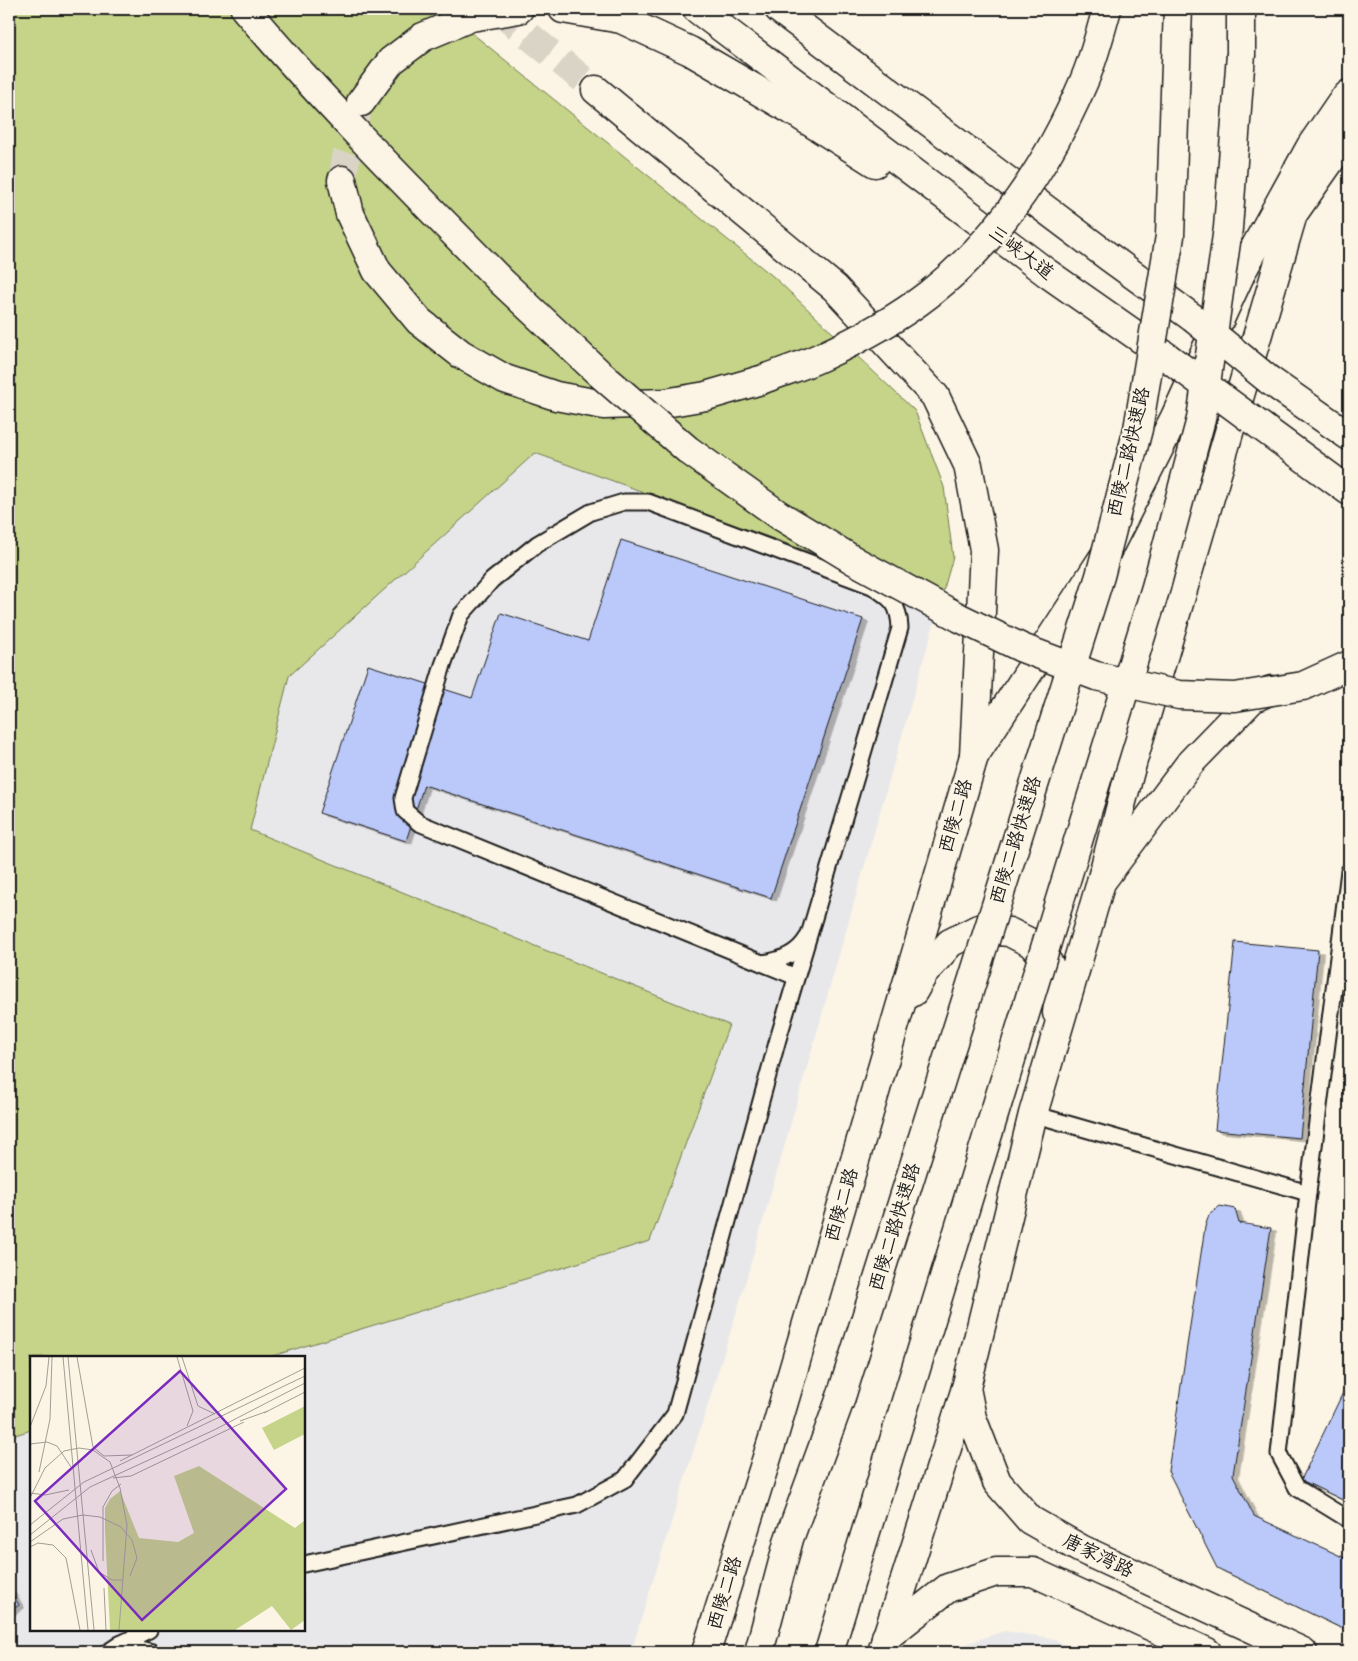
<svg xmlns="http://www.w3.org/2000/svg" width="1358" height="1661" font-family="Mynerve,'LXGW WenKai TC',sans-serif">
  <style>
    .built { fill: #e8e8eb }
    .green { fill: #c5d488; stroke: #707852 }
    .building { fill: #bac9fa; stroke: #1c1c1c; filter: url(#shadow) }
    .lines { fill: none; stroke-linecap: round; stroke-linejoin: round }
    .motorway-tunnel { stroke: #dad4c7; stroke-width: 28; stroke-dasharray: 28 14; stroke-linecap: butt }
    .service-casing { stroke: #1c1c1c; stroke-width: 19 }
    .secondary-casing { stroke: #1c1c1c; stroke-width: 31 }
    .primary-casing { stroke: #1c1c1c; stroke-width: 31 }
    .trunk-casing { stroke: #1c1c1c; stroke-width: 31 }
    .motorway-casing { stroke: #1c1c1c; stroke-width: 31 }
    .service { stroke: #fcf5e5; stroke-width: 15 }
    .secondary { stroke: #fcf5e5; stroke-width: 28 }
    .primary { stroke: #fcf5e5; stroke-width: 28 }
    .trunk { stroke: #fcf5e5; stroke-width: 28 }
    .motorway { stroke: #fcf5e5; stroke-width: 28 }
    .trunk-bridge-casing { stroke: #1c1c1c; stroke-width: 31; stroke-linecap: butt }
    .motorway-bridge-casing { stroke: #1c1c1c; stroke-width: 31; stroke-linecap: butt }
    .trunk-bridge { stroke: #fcf5e5; stroke-width: 28 }
    .motorway-bridge { stroke: #fcf5e5; stroke-width: 28 }
    .labels { text-anchor: middle; dominant-baseline: central; stroke-width: 4; stroke-linejoin: round; paint-order: stroke }
    .street-label { font-size: 19px; fill: #1c1c1c; stroke: #fcf5e5 }
    .inset-road { fill: none; stroke: #a29e95; stroke-width: 1 }
    .view { fill: #7b2cbf; fill-opacity: 0.15; stroke: #7b2cbf; stroke-width: 2.5 }
    .inset-edge { fill: none; stroke: #1c1c1c; stroke-width: 2.5 }
  </style>
  <defs>
    <filter id="shadow"><feDropShadow dx="5.5" dy="3" stdDeviation="0" flood-color="#0004"/></filter>
  </defs>
  <rect width="100%" height="100%" fill="#fcf5e5"/>
  <filter id="ink" filterUnits="userSpaceOnUse"><feTurbulence type="fractalNoise" baseFrequency=".02" numOctaves="2"/><feDisplacementMap in="SourceGraphic" scale="10" xChannelSelector="R" yChannelSelector="G"/><feConvolveMatrix kernelMatrix="1 2 1 2 8 2 1 2 1" color-interpolation-filters="sRGB"/></filter>
  <g filter="url(#ink)">
    <g class="built">
      <polygon points="535,453 941,599 740,1301 631,1652 9,1652 9,1437 31,1430 31,1630 304,1630 304,1357 269,1357 650,1241 729,1025 250,830 289,676"/>
      <polygon points="1004,1631 1051,1638 1080,1652 952,1652 954,1648"/>
    </g>
    <polygon class="green" points="9,9 442,9 775,278 915,411 944,487 953,557 941,599 535,453 289,676 250,830 729,1025 650,1241 269,1357 31,1357 31,1430 9,1437"/>
    <g class="building">
      <polygon points="621,540 863,619 771,898 424,785 406,841 319,813 368,665 472,698 501,613 588,641"/>
      <polygon points="1235,942 1318,950 1300,1138 1215,1130"/>
      <polygon points="1220,1206 1235,1209 1239,1223 1271,1228 1233,1475 1254,1516 1349,1560 1349,1632 1217,1568 1168,1471 1205,1227 1209,1215"/>
      <polygon points="1349,1380 1349,1503 1301,1480"/>
      <polygon points="9,1589 19,1605 9,1612"/>
    </g>
    <g class="lines">
      <g class="motorway-tunnel">
        <polyline points="496,9 596,90"/>
        <polyline points="342,180 350,136 359,108"/>
      </g>
      <defs>
        <g id="service">
          <polyline points="1349,871 1308,1193 1279,1454 1297,1488 1349,1520"/>
          <path d="M762 963C779 961 798 954 807 938"/>
          <polyline points="1033,1114 1308,1193"/>
          <path d="M304 1564 577 1505 625 1479 675 1414 778 1039C820 902 859 765 900 628 899 604 892 599 872 586L648 502H624L591 512 537 544 492 580 461 615 443 665 403 798 405 811 419 823 796 977"/>
          <polyline points="120,1644 152,1652"/>
          <polyline points="108,1652 120,1644 149,1630"/>
        </g>
        <g id="secondary">
          <polyline points="966,1388 972,1418 997,1482 1030,1520 1081,1549 1303,1652"/>
          <polyline points="886,1637 948,1588 996,1572 1033,1572 1207,1652"/>
        </g>
        <g id="primary">
          <polyline points="913,992 924,973 950,943 978,929 1009,932 1031,943 1049,964 1056,983 1058,1005 1057,1013"/>
          <polyline points="706,1652 775,1432 974,756"/>
          <polyline points="882,1652 966,1388 1033,1114 1101,882 1131,767"/>
        </g>
        <g id="trunk">
          <polyline points="1177,35 1178,9"/>
          <polyline points="1241,54 1241,9"/>
          <polyline points="759,1652 789,1539 840,1400"/>
        </g>
        <g id="motorway">
          <path d="M245 9C325 104 414 192 501 281"/>
          <polyline points="563,9 621,19 690,51 788,108 875,163"/>
          <polyline points="697,9 1047,273 1167,357"/>
          <polyline points="779,9 1109,257 1193,318"/>
          <polyline points="596,90 835,288 935,396 968,465 984,550 974,756"/>
          <polyline points="361,102 391,61 423,37 471,17 519,9"/>
          <polyline points="342,180 350,214 377,271 419,321 461,354 505,379 556,396 604,405 665,403 706,396 761,380"/>
          <polyline points="1269,380 1349,436"/>
          <polyline points="1251,419 1349,491"/>
          <polyline points="974,756 1105,555 1175,417 1242,271 1311,146 1342,101 1349,94"/>
          <polyline points="1131,767 1293,214 1349,134"/>
          <polyline points="1101,882 1191,762 1252,699 1271,690"/>
        </g>
      </defs>
      <use href="#service" class="service-casing"/>
      <use href="#secondary" class="secondary-casing"/>
      <use href="#primary" class="primary-casing"/>
      <use href="#trunk" class="trunk-casing"/>
      <use href="#motorway" class="motorway-casing"/>
      <use href="#service" class="service"/>
      <use href="#secondary" class="secondary"/>
      <use href="#primary" class="primary"/>
      <use href="#trunk" class="trunk"/>
      <use href="#motorway" class="motorway"/>
      <defs>
        <g id="trunk-bridge">
          <polyline points="840,1400 1100,576 1138,429 1170,236 1177,35"/>
          <polyline points="829,1652 1156,587 1201,419 1228,228 1241,54"/>
        </g>
        <g id="motorway-bridge">
          <polyline points="501,281 599,373 688,450 779,515 855,561 960,618 1022,648 1096,676 1179,695 1235,697 1303,686 1349,665"/>
          <polyline points="1193,318 1269,380"/>
          <polyline points="1167,357 1251,419"/>
          <path d="M761 380C781 372 802 366 821 357 858 340 897 319 929 294 1000 238 1049 163 1084 81 1094 58 1100 33 1107 9"/>
        </g>
      </defs>
      <use href="#trunk-bridge" class="trunk-bridge-casing"/>
      <use href="#motorway-bridge" class="motorway-bridge-casing"/>
      <use href="#trunk-bridge" class="trunk-bridge"/>
      <use href="#motorway-bridge" class="motorway-bridge"/>
    </g>
  </g>
  <g class="labels">
    <g class="street-label">
      <text transform="translate(1021 253) rotate(37)">三峡大道</text>
      <text transform="translate(1129 452) rotate(-77)">西陵二路快速路</text>
      <text transform="translate(956 816) rotate(-74)">西陵二路</text>
      <text transform="translate(1016 840) rotate(-73)">西陵二路快速路</text>
      <text transform="translate(842 1205) rotate(-74)">西陵二路</text>
      <text transform="translate(895 1227) rotate(-73)">西陵二路快速路</text>
      <text transform="translate(1098 1556) rotate(26)">唐家湾路</text>
      <text transform="translate(725 1593) rotate(-73)">西陵二路</text>
    </g>
  </g>
  <g transform="translate(30 1356)">
    <rect width="275" height="275" fill="#fcf5e5"/>
    <path d="M275 50V78L244 94 232 72ZM169 110 265 172 275 164V264L261 274 242 250 205 274H80L75 174V152L80 143 90 135 109 182 148 186 164 177 144 120Z" fill="#c5d488"/>
    <path class="inset-road" d="M33 1 58 274M38 1 64 274M47 1 63 91 74 100 102 99M147 1 163 55 157 70M152 1 168 50 185 58M234 57 275 36M210 65 238 55M0 71 16 30 19 1M0 88 17 86 27 90 41 111M90 105 275 12M9 116 20 63 22 1M101 120 214 66M83 122 101 120M0 137 15 139 39 134M0 142 15 112 34 95 49 92 63 94 80 106 90 132 97 169 89 274M0 169 54 126 275 20M0 179 60 131 184 74 275 27M0 186 33 163 53 159 70 161 91 171 102 184 107 202 100 220M0 191 8 187 23 189 36 202 50 274M61 194 69 216 82 224H92M73 205V151L82 135 91 128M74 232 76 274"/>
    <path class="view" d="M150 15 256 133 112 264 5 145Z"/>
    <rect width="275" height="275" class="inset-edge"/>
  </g>
  <rect width="1358" height="1661" fill="none" stroke="#fcf5e5" stroke-width="30"/>
  <rect x="15" y="15" width="1328" height="1631" fill="none" stroke="#1c1c1c" stroke-width="2" filter="url(#ink)"/>
</svg>
